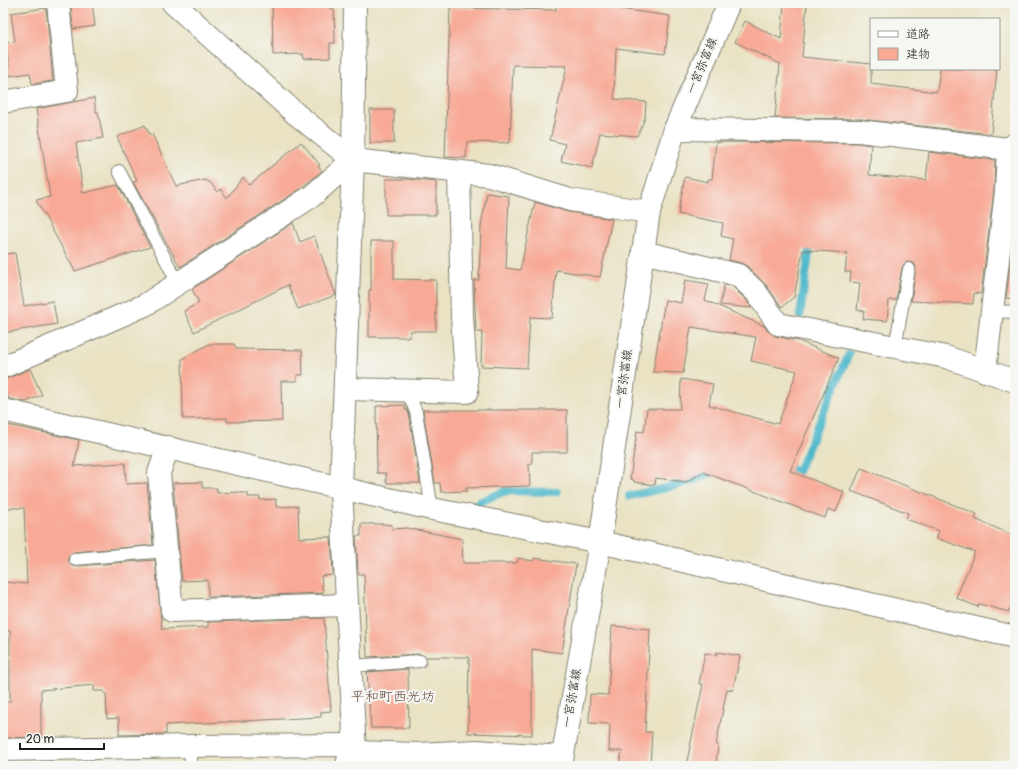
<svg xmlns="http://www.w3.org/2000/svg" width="1018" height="769" font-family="Pangolin,'Klee One',sans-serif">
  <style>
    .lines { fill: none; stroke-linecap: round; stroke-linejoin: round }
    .stream { stroke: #4eb8cb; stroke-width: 8 }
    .building { fill: #f8aa96 }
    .service-casing { stroke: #828070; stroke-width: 14 }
    .minor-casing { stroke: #828070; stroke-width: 24 }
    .tertiary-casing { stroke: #828070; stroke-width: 24 }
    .secondary-casing { stroke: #828070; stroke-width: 24 }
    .service { stroke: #fff; stroke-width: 12 }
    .minor { stroke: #fff; stroke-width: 22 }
    .tertiary { stroke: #fff; stroke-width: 22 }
    .secondary { stroke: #fff; stroke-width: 22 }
    .labels { text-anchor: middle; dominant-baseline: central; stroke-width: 4; stroke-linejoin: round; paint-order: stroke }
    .street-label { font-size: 12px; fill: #1c1c1c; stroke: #f6f6f2 }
    .quarter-label { font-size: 14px; fill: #694e47; stroke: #f6f6f2 }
  </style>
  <rect width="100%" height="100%" fill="#f6f6f2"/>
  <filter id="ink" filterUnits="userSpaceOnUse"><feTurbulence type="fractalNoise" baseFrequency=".025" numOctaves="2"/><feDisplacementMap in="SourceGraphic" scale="8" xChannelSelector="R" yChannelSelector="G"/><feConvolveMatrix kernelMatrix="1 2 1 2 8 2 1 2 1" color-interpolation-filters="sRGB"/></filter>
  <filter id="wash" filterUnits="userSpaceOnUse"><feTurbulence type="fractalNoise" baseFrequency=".012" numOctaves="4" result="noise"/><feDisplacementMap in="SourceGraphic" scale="16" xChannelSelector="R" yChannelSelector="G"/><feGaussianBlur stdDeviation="0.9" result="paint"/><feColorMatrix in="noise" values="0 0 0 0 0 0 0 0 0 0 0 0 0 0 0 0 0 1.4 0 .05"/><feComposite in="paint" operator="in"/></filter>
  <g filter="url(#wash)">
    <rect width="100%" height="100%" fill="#e9e3c4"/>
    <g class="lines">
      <g class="stream">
        <polyline points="800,315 811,241"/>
        <polyline points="782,464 798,471 849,354"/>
        <path d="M629 496C659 489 692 485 718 468"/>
        <polyline points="477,503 506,491 557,492"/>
      </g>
    </g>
    <g id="blocks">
      <g class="building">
        <polygon points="83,3 92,3 95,26 73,29 71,5"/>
        <polygon points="272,3 331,3 331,9 334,9 335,43 330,43 330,58 304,59 303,54 273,55"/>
        <polygon points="556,3 621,3 620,9 670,16 665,54 616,48 614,99 646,102 645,118 637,136 600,133 592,168 561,161 565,144 550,140 567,66 513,65 510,143 467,142 466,158 445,157 450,8 556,10"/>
        <polygon points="784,3 807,3 802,57 871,64 871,84 937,92 940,69 997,69 991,134 860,119 775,118 780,64 735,42 745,21 781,39"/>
        <polygon points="46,8 53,81 32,84 30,73 10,76 6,43 15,42 11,13"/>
        <polygon points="94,98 96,112 98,112 103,138 76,143 83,193 118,185 150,247 75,271 36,200 50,197 36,109"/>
        <rect x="370" y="110" width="24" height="33"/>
        <polygon points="145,125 150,136 152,134 176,186 205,180 211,183 217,192 221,189 227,198 243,177 249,185 301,142 320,165 318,166 322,171 297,191 180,267 133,182 137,181 117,137"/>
        <polygon points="716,142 858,143 871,145 869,175 926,180 929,152 995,160 994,190 981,294 974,293 973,304 911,301 916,267 914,263 907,262 904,264 902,268 896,300 889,300 887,321 863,319 864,311 857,310 860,283 850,282 851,272 845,272 847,253 803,250 794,297 782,307 766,285 747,266 741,263 729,260 733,239 721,236 723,223 678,214 685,177 708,182 708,179 712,179"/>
        <polygon points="386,179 409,179 436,182 436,215 386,215"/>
        <polygon points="487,193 509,196 506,268 520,270 535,202 568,212 612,219 600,277 556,270 552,318 530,317 527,368 481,366 482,332 476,332 474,280 479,280 481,226"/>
        <polygon points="293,223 300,242 314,236 336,295 298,309 288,285 194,332 184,311 199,303 192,289"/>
        <polygon points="371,241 394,241 394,279 436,280 436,331 410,331 410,337 369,337 369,290 371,290"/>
        <polygon points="1012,248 1015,248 1015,299 1006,298"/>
        <polygon points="15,253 24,306 53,301 57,324 3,333 3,254"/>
        <polygon points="685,280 709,284 705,300 764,326 768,331 775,336 799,341 839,358 790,471 844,492 836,512 828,509 825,518 703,472 686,482 656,478 655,485 634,482 634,480 630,479 637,431 644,432 647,409 680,409 681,379 713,384 709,405 778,424 797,371 751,361 756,337 691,327 683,373 653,372 665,300 681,303"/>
        <polygon points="724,285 732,286 746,300 752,308 720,305"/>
        <polygon points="209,344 234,344 237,349 302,350 303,375 297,375 297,381 281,381 282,421 227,422 227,418 183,419 182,359"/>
        <polygon points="30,369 42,395 26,402 9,399 3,385 3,379 8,378"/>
        <polygon points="405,405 405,410 407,410 409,414 420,483 386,483 386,473 377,473 376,406"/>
        <polygon points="423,410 567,410 567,452 532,452 532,464 529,464 530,486 466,488 467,491 441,492 440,483 435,483"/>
        <polygon points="3,424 79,440 74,466 125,463 126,484 147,483 153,545 74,552 68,556 68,560 72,566 76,566 155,560 162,629 208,627 208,622 324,618 331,711 321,712 321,717 166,725 166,734 119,735 119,718 107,719 106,693 104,693 104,691 94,691 94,685 41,690 41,737 3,738 3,702 10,702 10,631 3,630 3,582 27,584 24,508 3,508"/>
        <polygon points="861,468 977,514 975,519 1015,536 1015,589 1009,612 979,604 978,607 956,598 975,552 936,538 939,531 906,519 908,513 851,491"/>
        <polygon points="202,482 202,488 217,488 217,493 241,492 241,493 248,493 248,497 260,497 260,500 276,499 276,507 298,506 299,538 331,537 333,575 321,576 323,593 208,597 208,580 182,581 173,483"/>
        <polygon points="361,524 382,524 392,525 392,529 407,528 462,539 463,563 517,563 518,558 533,561 534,558 576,564 562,653 532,649 532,735 468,733 469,657 426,657 419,654 367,657 364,574 358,574 356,536 361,536"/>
        <polygon points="612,626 650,629 645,732 652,732 650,766 619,766 622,751 609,751 610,724 589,723 590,694 608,695"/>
        <polygon points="717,652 740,656 733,690 727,689 716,745 718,745 716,766 686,766 703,684 699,684 705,653 717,655"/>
        <polygon points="408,669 409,728 371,728 367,672"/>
      </g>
    </g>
  </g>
  <g filter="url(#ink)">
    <use href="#blocks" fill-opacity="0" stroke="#828070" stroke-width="1"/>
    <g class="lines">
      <defs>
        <g id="service">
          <polyline points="119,171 178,283"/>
          <polyline points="991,311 1015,312"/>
          <polyline points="895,347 909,269"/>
          <polyline points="407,390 416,412 432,509"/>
          <polyline points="75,559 166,551"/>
          <polyline points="351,666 420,661"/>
          <polyline points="189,746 192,766"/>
        </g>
        <g id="minor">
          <polyline points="173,3 296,114 353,160 489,175 570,200 649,212"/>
          <polyline points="3,102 67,91 58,3"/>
          <polyline points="675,129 859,131 1008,149"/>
          <polyline points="1015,144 1008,149 1006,191 1015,192"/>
          <polyline points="643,252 738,275 756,292 778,324 946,357 1015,381"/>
          <polyline points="3,367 145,305 312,196 353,160"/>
          <polyline points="985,371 1006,191"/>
          <polyline points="345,389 467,392 462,316 459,172"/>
          <polyline points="3,410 432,509 600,542"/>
          <polyline points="168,447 159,473 172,611 347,605"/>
          <polyline points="341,488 355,752 348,760 348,766"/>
          <polyline points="3,750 189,746 355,745"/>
          <polyline points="355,752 418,754 477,751 562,757"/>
        </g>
        <g id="tertiary">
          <polyline points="341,488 353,160 355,3"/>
          <polyline points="600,542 1015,637"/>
        </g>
        <polyline id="secondary" points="561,766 600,542 649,212 675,129 729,3"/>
      </defs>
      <use href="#service" class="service-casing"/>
      <use href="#minor" class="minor-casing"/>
      <use href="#tertiary" class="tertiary-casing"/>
      <use href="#secondary" class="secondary-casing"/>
      <use href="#service" class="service"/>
      <use href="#minor" class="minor"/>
      <use href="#tertiary" class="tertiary"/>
      <use href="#secondary" class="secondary"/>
    </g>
  </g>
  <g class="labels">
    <g class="street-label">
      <text transform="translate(702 66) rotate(-67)">一宮弥富線</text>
      <text transform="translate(624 379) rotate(-82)">一宮弥富線</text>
      <text transform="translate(572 698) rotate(-80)">一宮弥富線</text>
    </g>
    <g class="quarter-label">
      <text x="393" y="696">平和町西光坊</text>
    </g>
  </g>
  <rect width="1018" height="769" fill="none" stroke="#f6f6f2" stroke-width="16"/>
  <rect x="870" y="18" width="130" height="52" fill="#f6f6f2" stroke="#9f9f9c"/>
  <rect x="878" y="31" width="20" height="6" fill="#ffffff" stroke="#9f9f9c"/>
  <text x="906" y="38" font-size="12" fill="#1c1c1c">道路</text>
  <rect x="878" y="48" width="20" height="12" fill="#f8aa96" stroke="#9f9f9c"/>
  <text x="906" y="58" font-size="12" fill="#1c1c1c">建物</text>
  <path d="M20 743v6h84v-6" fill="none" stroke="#1c1c1c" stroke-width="2"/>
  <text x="26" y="743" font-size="12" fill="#1c1c1c" stroke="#f6f6f2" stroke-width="3" paint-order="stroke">20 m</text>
</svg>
